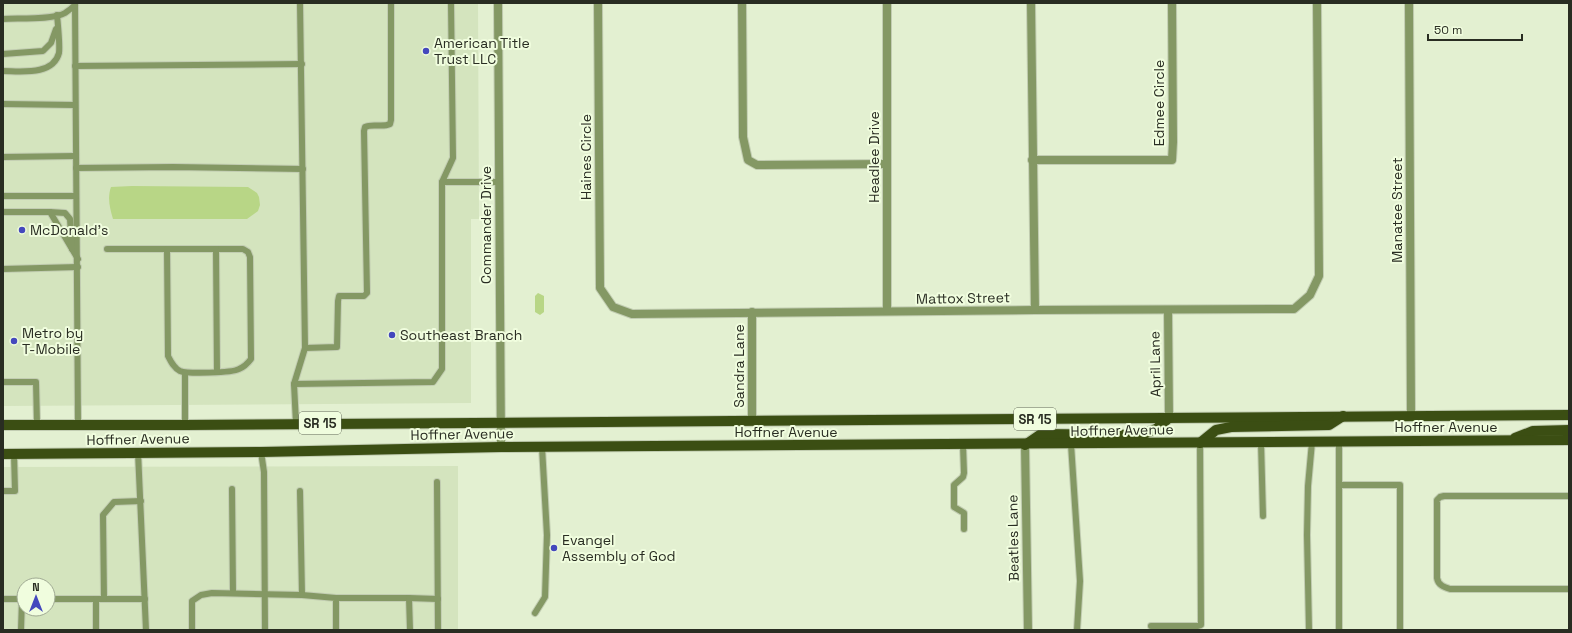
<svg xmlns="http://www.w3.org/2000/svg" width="1572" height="633" font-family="'Space Grotesk',sans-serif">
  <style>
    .built { fill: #d4e4be; fill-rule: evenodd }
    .water { fill: #b8d686 }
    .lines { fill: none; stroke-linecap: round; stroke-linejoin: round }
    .service-casing { stroke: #c2cdb2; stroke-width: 8 }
    .minor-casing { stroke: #c2cdb2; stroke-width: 10 }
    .tertiary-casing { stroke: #c2cdb2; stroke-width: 10 }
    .primary-casing { stroke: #c2cdb2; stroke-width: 12 }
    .service { stroke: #849864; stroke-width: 6 }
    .minor { stroke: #849864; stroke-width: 8 }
    .tertiary { stroke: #849864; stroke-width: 8 }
    .primary { stroke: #3b4e13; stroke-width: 10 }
    .poi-dot { fill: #4448bd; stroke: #f0fdde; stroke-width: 1.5 }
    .labels { text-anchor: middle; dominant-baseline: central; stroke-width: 4; stroke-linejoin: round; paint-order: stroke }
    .shield { fill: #f0fdde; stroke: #656b5a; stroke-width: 1 }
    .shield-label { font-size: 13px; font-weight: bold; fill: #292d22 }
    .poi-label { font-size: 14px; fill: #292d22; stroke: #f0fdde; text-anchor: start }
    .street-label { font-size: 14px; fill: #292d22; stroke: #f0fdde }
  </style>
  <rect width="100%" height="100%" fill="#e3f0d1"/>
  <g class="built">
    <polygon points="3,3 478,3 479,219 471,219 471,403 3,406"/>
    <path d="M458 466V630H3V467ZM24 585H48V609H24Z"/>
  </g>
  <g class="water">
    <path d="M132 186 248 187 257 193 259 197 260 205 258 211 247 219H113C110 209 107 198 111 187Z"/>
    <polygon points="538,293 544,296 544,312 540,315 535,312 535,296"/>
  </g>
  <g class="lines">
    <defs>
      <g id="service">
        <polyline points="75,3 78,425"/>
        <path d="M3 19C18 18 53 20 65 13 68 11 72 8 75 5"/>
        <polyline points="3,54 43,51 51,43 56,29"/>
        <polyline points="75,66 302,64"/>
        <path d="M3 71C20 71 53 76 59 53 60 45 58 25 57 15"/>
        <polyline points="3,104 75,105"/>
        <polyline points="3,157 76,156"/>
        <polyline points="76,168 173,167 303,169"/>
        <polyline points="442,182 499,182"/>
        <polyline points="3,196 76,196"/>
        <polyline points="3,212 50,212 78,259"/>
        <polyline points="50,212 65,213 70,219 72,249"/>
        <polyline points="107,249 167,249"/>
        <path d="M167 249H243L248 252 250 257 251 359C248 363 244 367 239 369 232 373 187 374 180 371 174 368 171 362 168 356Z"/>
        <polyline points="216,249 217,372"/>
        <polyline points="3,269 78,267"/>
        <path d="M305 348 337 347 338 301 339 296H364L367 293 364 131 365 127C373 123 382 128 390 124L391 120V3"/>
        <polyline points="185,373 185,425"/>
        <polyline points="3,382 36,382 37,424"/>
        <polyline points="294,384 433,382 442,369 442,182 453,158 451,3"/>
        <polyline points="296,423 294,384 305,348 300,3"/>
        <polyline points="1261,442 1263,516"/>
        <polyline points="1339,442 1339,630"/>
        <polyline points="1071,444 1080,581 1077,630"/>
        <polyline points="963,445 964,473 963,477 954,485 954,507 964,513 964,529"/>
        <polyline points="138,452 146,630"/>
        <polyline points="261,452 264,472 265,630"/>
        <polyline points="437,482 438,630"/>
        <polyline points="1339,485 1400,485 1400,630"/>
        <polyline points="232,489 233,593"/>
        <polyline points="3,491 15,491 14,454"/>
        <polyline points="300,491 302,595 336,598 336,630"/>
        <path d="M1569 496H1444L1440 497 1437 500V578C1438 585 1444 587 1450 589H1569"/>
        <polyline points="336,598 409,598 410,630"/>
        <polyline points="409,598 438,599"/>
        <polyline points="3,599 24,599"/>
        <polyline points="48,599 145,599"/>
        <polyline points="96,599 96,630"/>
        <polyline points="104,599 103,515 114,502 141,501"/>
        <polyline points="535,613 545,597 547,535 542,447"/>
        <polyline points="1151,626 1198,626 1201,625 1200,443"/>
        <polyline points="21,630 22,599"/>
        <polyline points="192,630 192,601 201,595 212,593 302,595"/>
        <polyline points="1309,630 1307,535 1308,486 1312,442"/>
      </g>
      <g id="minor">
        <polyline points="598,3 600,288 613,307 632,314 1035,310 1294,309 1310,295 1319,276 1317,3"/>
        <polyline points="742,3 743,137 748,160 757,165 887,164"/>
        <polyline points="887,3 887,311"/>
        <polyline points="1031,3 1035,310"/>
        <polyline points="1409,3 1411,416"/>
        <polyline points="1032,160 1172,160 1173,142 1172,3"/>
        <polyline points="1168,310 1169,418"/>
        <polyline points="752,312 752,420"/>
        <polyline points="1025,445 1028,630"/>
      </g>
      <polyline id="tertiary" points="498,3 501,447"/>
      <g id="primary">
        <polyline points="3,425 185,425 1569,415"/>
        <polyline points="1515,438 1533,431 1569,430"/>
        <polyline points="1200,443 1216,430 1231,427 1329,425 1343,416"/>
        <polyline points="1025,445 1041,434 1141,435 1156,429 1169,418"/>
        <polyline points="3,454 261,452 501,447 1569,440"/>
      </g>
    </defs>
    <use href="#service" class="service-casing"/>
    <use href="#minor" class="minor-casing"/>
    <use href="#tertiary" class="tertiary-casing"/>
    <use href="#primary" class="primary-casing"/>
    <use href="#service" class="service"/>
    <use href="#minor" class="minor"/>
    <use href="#tertiary" class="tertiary"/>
    <use href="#primary" class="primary"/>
  </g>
  <g class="poi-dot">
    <circle cx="426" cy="51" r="4"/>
    <circle cx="22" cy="230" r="4"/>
    <circle cx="392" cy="335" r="4"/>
    <circle cx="14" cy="341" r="4"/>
    <circle cx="554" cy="548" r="4"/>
  </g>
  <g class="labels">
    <g class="shield">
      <rect x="1014" y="408" width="42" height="22" rx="3"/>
      <rect x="299" y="412" width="42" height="22" rx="3"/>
    </g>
    <g class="shield-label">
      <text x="1035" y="419">SR 15</text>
      <text x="320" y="423">SR 15</text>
    </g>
    <g class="poi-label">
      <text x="434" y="43">American Title<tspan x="434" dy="16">Trust LLC</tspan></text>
      <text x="30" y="230">McDonald's</text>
      <text x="22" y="333">Metro by<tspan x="22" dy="16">T-Mobile</tspan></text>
      <text x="400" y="335">Southeast Branch</text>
      <text x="562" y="540">Evangel<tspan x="562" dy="16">Assembly of God</tspan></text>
    </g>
    <g class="street-label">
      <text transform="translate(1159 103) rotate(-90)">Edmee Circle</text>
      <text transform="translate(586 157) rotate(-90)">Haines Circle</text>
      <text transform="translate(874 157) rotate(-90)">Headlee Drive</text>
      <text transform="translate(1397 210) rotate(-90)">Manatee Street</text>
      <text transform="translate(486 225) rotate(-90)">Commander Drive</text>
      <text transform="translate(963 298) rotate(-1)">Mattox Street</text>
      <text transform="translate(1155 364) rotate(-91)">April Lane</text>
      <text transform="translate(739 366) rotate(-90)">Sandra Lane</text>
      <text x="1446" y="427">Hoffner Avenue</text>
      <text transform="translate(1122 430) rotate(-1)">Hoffner Avenue</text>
      <text x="786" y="432">Hoffner Avenue</text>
      <text transform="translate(462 434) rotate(-1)">Hoffner Avenue</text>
      <text transform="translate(138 439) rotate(-1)">Hoffner Avenue</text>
      <text transform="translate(1013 538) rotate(-91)">Beatles Lane</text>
    </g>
  </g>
  <rect width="1572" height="633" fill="none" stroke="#292d22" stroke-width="8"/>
  <g transform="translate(36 597)"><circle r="19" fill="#f0fdde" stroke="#a0aa93"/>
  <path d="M0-3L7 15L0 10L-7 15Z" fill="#4448bd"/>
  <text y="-6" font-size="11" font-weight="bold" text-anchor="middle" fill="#292d22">N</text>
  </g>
  <path d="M1428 34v6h94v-6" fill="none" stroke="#292d22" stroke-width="2"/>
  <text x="1434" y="34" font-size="12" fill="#292d22" stroke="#f0fdde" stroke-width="3" paint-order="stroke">50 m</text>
</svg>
